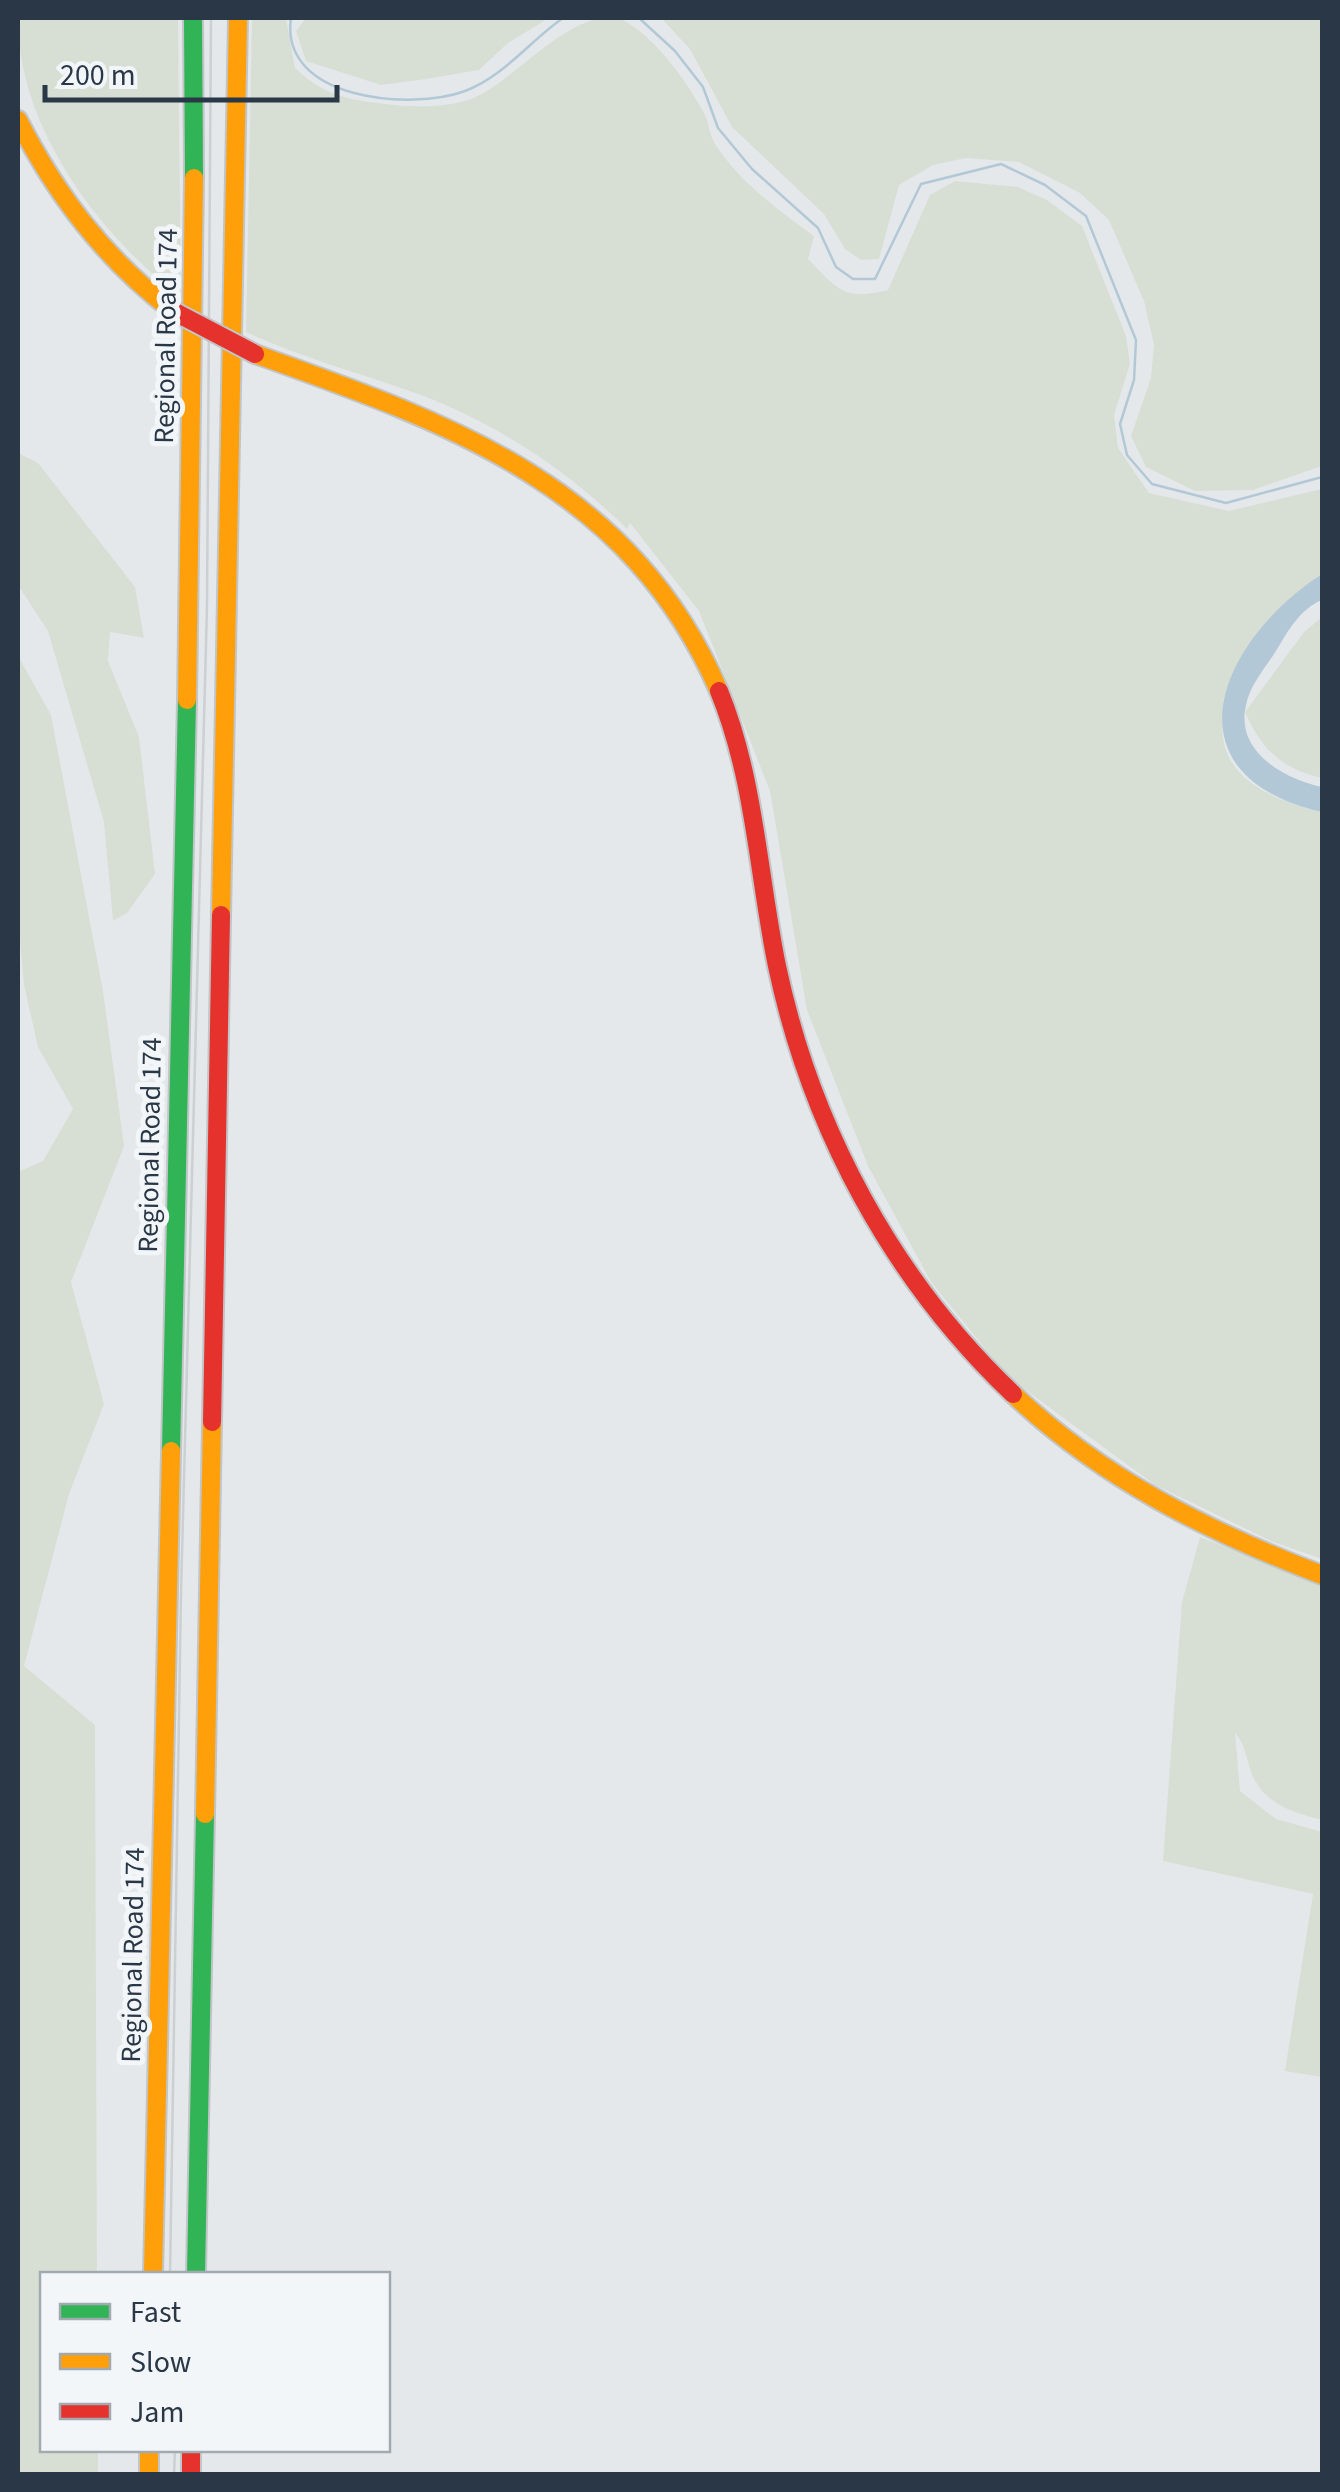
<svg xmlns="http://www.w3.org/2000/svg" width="1340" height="2492" font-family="'Source Sans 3',sans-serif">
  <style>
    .green { fill: #d7dfd5 }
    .water { fill: #b2c8d6 }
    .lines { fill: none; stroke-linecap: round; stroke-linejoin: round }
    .stream { stroke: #b2c8d6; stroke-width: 2.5 }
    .fast-casing { stroke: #c1c5c8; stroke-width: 22 }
    .slow-casing { stroke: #c1c5c8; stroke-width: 22 }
    .jam-casing { stroke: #c1c5c8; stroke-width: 22 }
    .fast { stroke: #30b455; stroke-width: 18 }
    .slow { stroke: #ff9f0a; stroke-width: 18 }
    .jam { stroke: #e5322d; stroke-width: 18 }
    .tram { stroke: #cdd0d2; stroke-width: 2.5 }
    .jam-bridge-casing { stroke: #c1c5c8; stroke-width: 22; stroke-linecap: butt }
    .jam-bridge { stroke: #e5322d; stroke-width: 18 }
    .labels { text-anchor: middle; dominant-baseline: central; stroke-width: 10; stroke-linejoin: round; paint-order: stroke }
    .street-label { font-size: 28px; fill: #293746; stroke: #f3f6f9 }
  </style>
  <rect width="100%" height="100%" fill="#e5e8ea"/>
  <g class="green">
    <path d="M18 18H178L181 297C98 235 17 125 18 18Z"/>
    <path d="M252 18H286L295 68C320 92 343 99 377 103 406 107 439 109 468 100 512 87 574 0 625 21 658 41 686 80 704 113 709 122 709 133 714 142 736 179 779 211 814 236L808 259C839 290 843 301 888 290L930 195 955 181 1018 187 1047 200 1082 226 1126 336 1130 364 1114 415 1118 448 1149 493 1229 511 1322 489V574C1288 596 1266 623 1246 659 1195 746 1230 790 1322 812V1559L1273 1542 1155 1485 1008 1377 931 1282 868 1166 807 1010 770 791 699 611 630 523 627 529C567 470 499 425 421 395 363 374 302 358 246 332Z"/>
    <polygon points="306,18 549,18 508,43 479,70 426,79 381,85 306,61 296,31"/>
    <polygon points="661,18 1322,18 1322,466 1253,490 1195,491 1146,467 1131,436 1151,378 1154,345 1144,301 1109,220 1080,193 1019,162 966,158 933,165 899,185 879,259 861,260 845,249 824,214 732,127 690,49"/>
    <polygon points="18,453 38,463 135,587 144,638 110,632 108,661 139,737 155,874 127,913 113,921 104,822 48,631 18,585"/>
    <path d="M1322 617V778C1282 769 1261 749 1245 712L1304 632Z"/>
    <polygon points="18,656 51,715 103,991 124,1146 71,1282 104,1404 69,1494 24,1666 95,1725 97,2274 42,2274 42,2450 98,2450 98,2474 18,2474 18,1172 43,1161 73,1109 38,1047 24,985 18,916"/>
    <path d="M1200 1537 1322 1583V1820C1298 1814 1269 1806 1256 1782 1246 1766 1248 1747 1235 1733L1240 1791 1276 1819 1322 1832V2077L1285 2071 1313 1894 1163 1861 1182 1602Z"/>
  </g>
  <path class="water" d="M1322 574V600C1300 609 1288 631 1276 651 1265 668 1250 685 1246 705 1235 752 1285 779 1322 787V812C1161 775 1220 640 1322 574Z"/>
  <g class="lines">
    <g class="stream">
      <path d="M291 18C279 100 411 111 465 91 503 77 531 40 563 18"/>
      <polyline points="639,18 675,51 703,87 718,128 752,169 818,228 836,267 853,279 875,279 921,184 1001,164 1045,185 1086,216 1136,340 1134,380 1120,424 1127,455 1152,484 1226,503 1322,477"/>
    </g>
    <defs>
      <g id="fast">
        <polyline points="193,18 194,178"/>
        <polyline points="171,1451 187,700"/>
        <polyline points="196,2274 205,1814"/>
      </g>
      <g id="slow">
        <path d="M18 120C57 196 105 259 173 311"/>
        <path d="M255 354C449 423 630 485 719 691"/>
        <polyline points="187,700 194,178"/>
        <polyline points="221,915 238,18"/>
        <path d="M1013 1394C1103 1479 1207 1531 1322 1575"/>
        <polyline points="205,1814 212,1422"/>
        <polyline points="153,2274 171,1451"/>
        <polyline points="149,2450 149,2474"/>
      </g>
      <g id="jam">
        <path d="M719 691C755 779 758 874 777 966 811 1128 893 1280 1013 1394"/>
        <polyline points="212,1422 221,915"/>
        <polyline points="191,2450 191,2474"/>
      </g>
    </defs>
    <use href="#fast" class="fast-casing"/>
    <use href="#slow" class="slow-casing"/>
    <use href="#jam" class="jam-casing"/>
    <use href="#fast" class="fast"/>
    <use href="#slow" class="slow"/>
    <use href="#jam" class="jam"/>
    <g class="tram">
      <polyline points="170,2274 181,1592 207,606 211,18"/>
      <polyline points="174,2474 175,2450"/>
    </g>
    <defs>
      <polyline id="jam-bridge" points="173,311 255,354"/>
    </defs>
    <use href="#jam-bridge" class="jam-bridge-casing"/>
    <use href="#jam-bridge" class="jam-bridge"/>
  </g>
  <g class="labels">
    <g class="street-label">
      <text transform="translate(166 336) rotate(-89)">Regional Road 174</text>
      <text transform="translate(150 1145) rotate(-89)">Regional Road 174</text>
      <text transform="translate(133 1955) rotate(-89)">Regional Road 174</text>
    </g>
  </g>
  <rect width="1340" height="2492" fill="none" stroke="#293746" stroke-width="40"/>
  <rect x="40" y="2272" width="350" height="180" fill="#f3f6f9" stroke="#a2aab1" stroke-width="2.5"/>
  <rect x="60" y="2304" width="50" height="15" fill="#30b455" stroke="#a2aab1" stroke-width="2.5"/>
  <text x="130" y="2322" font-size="30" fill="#293746">Fast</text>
  <rect x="60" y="2354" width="50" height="15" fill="#ff9f0a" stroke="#a2aab1" stroke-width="2.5"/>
  <text x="130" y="2372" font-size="30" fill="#293746">Slow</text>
  <rect x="60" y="2404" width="50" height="15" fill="#e5322d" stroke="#a2aab1" stroke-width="2.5"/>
  <text x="130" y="2422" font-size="30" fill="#293746">Jam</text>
  <path d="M45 85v15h292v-15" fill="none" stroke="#293746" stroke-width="5"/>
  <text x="60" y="85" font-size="30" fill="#293746" stroke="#f3f6f9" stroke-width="8" paint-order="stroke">200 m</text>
</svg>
